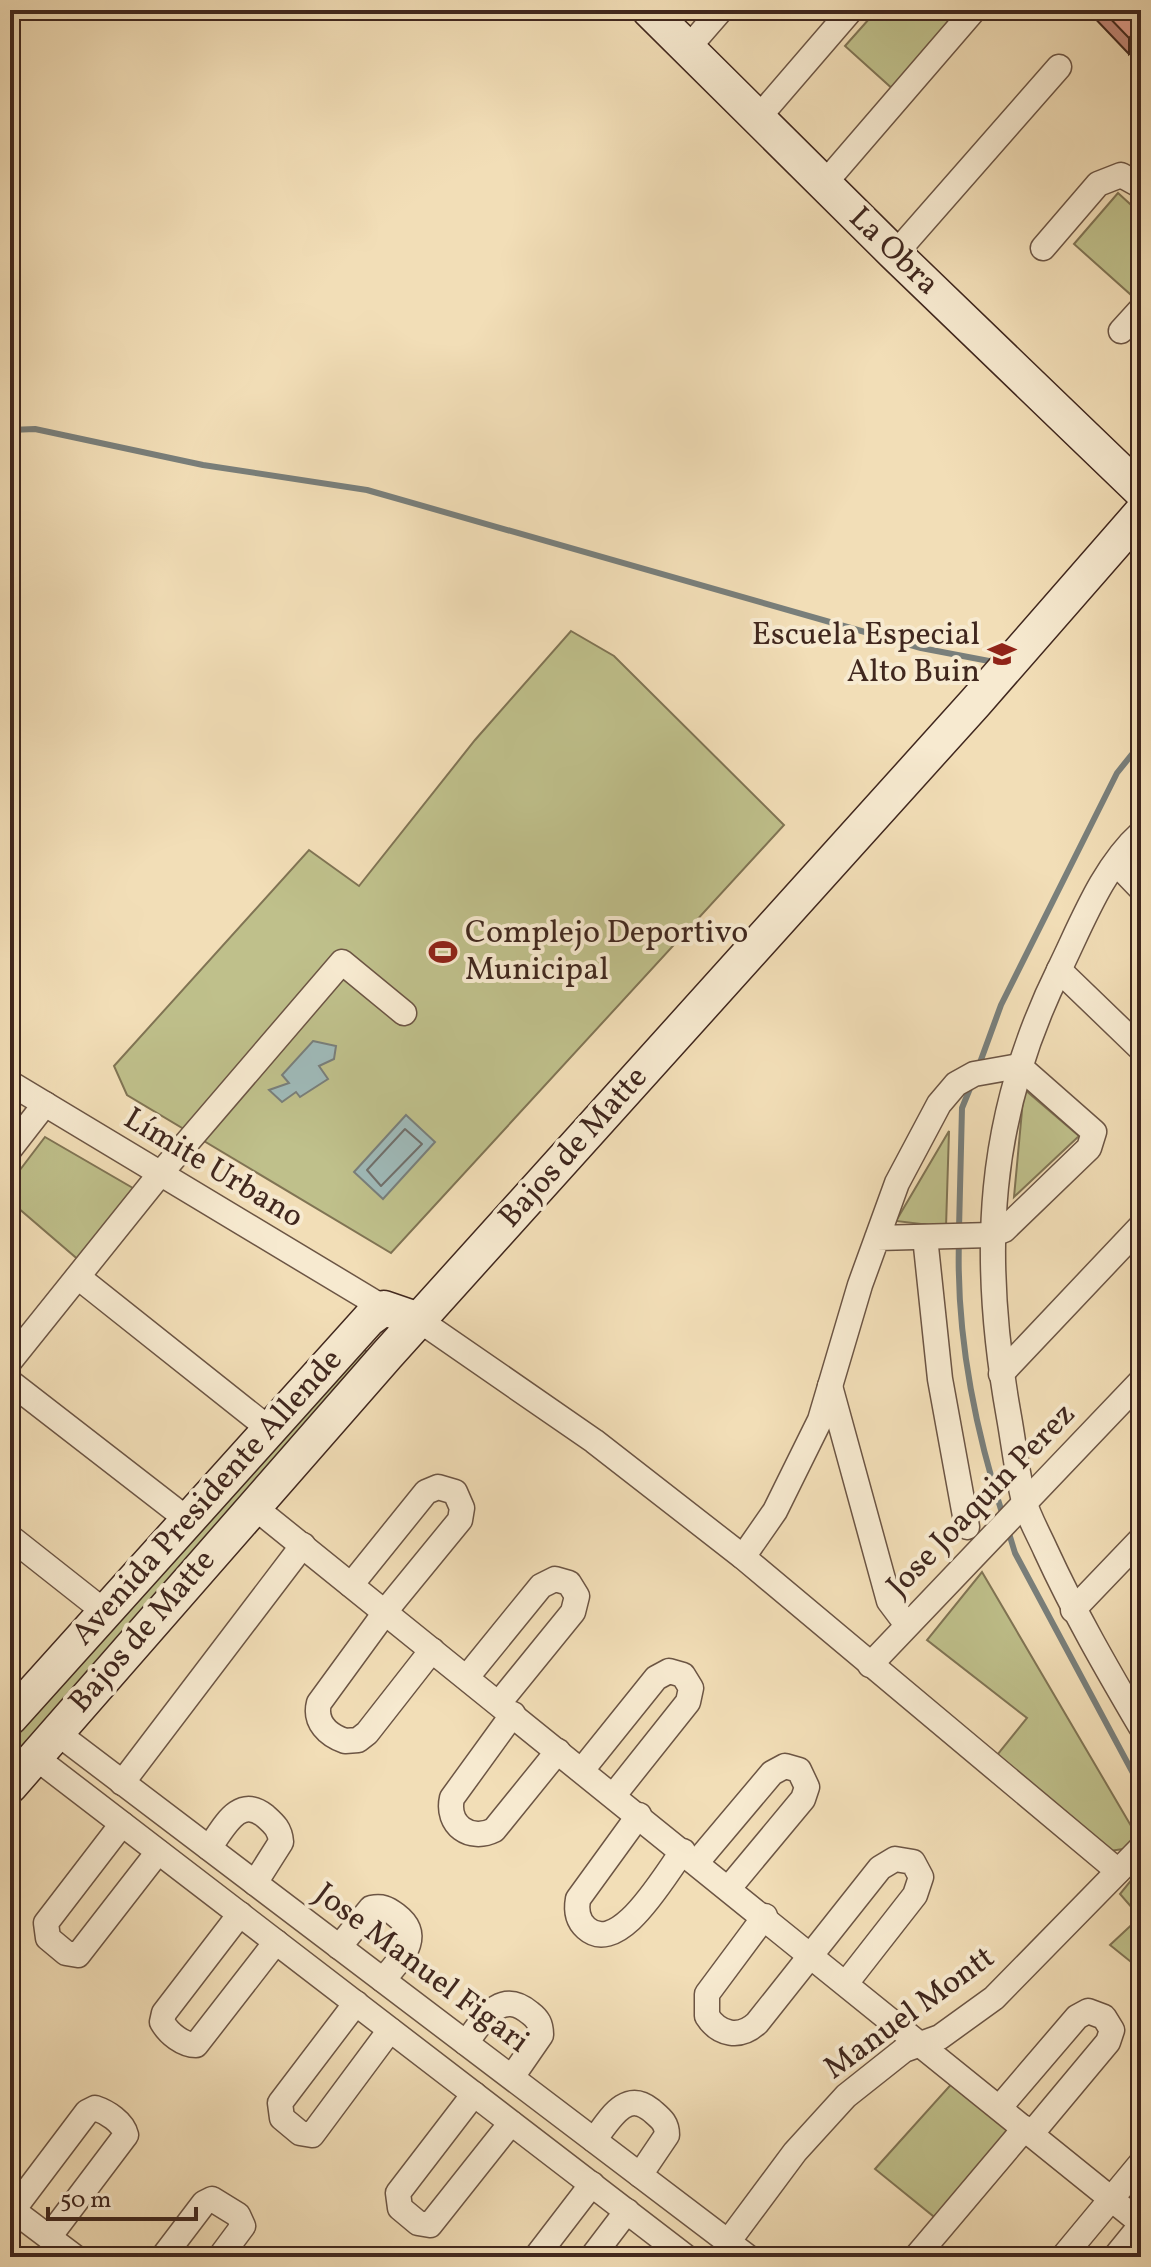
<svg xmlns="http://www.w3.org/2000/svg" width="1151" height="2267" font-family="Vollkorn,serif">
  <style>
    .green { fill: #bfc08b; stroke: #807454; stroke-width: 2 }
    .water { fill: #9fbab9; stroke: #797f7b; stroke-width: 2 }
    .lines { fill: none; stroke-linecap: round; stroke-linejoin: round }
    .shore { stroke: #70706c; stroke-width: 2 }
    .stream { stroke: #797f7b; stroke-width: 6 }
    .minor-casing { stroke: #6c5544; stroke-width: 27 }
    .secondary-casing { stroke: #40271e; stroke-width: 37 }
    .minor { stroke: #f7ead0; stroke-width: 24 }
    .secondary { stroke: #f7ead0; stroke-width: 34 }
    .wall { fill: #c58a7c; stroke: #40271e; stroke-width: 2 }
    .shaded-wall { fill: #a07065; stroke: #40271e; stroke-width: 2 }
    .building { fill: #e5a090; stroke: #40271e; stroke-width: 2 }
    .labels { text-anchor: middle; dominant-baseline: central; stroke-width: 8; stroke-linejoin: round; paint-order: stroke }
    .street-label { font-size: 32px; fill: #40271e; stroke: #f7ead0 }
    .poi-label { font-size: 32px; fill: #40271e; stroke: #f7ead0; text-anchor: end }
  </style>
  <rect width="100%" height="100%" fill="#f2deb7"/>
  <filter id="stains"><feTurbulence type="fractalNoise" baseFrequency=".0025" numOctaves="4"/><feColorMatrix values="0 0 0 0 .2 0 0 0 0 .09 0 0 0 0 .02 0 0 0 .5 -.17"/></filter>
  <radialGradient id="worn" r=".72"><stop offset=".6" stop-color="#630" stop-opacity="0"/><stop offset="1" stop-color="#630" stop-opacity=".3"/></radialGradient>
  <g class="green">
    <polygon points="877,10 967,10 895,91 845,46"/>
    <polygon points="1118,193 1141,214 1141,282 1130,294 1074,244"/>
    <polygon points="571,631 614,656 784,825 391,1253 127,1095 114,1066 309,850 359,886 475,740"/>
    <polygon points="1024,1089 1079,1136 1014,1197"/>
    <polygon points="949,1131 946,1227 896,1221"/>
    <polygon points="45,1137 138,1191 81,1262 10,1201 10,1183"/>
    <polygon points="356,1344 373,1356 10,1776 10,1728"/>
    <polygon points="982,1572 1137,1836 1123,1849 1110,1851 993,1760 1027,1718 927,1640"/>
    <polygon points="1141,1868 1141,1970 1110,1945 1140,1917 1120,1894"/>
    <polygon points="955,2080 1015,2128 938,2220 875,2169"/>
  </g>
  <g class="water">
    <polygon points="313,1041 336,1046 334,1059 319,1066 328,1079 300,1097 296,1092 282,1102 269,1090 289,1083 282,1075"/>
    <polygon points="406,1115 435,1142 383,1199 354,1172"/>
  </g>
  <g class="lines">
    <polygon class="shore" points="405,1129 422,1144 381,1186 367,1170"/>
    <g class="stream">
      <polyline points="10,430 35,429 203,465 367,490 921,648 989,661"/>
      <polyline points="978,1068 1001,1005 1117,773 1141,743"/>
      <polyline points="959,1229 962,1108 971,1086"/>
      <path d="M959 1240C956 1332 975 1429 1003 1516"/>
      <polyline points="1008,1530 1015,1553 1141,1788"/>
    </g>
    <defs>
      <g id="minor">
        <polyline points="688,48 721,10"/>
        <polyline points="758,118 851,10"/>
        <polyline points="824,184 974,10"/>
        <polyline points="1043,248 1098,184 1121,175 1141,186"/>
        <polyline points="895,254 1059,67"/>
        <polyline points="1121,331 1141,309"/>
        <path d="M1141 833C1103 867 1082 923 1060 968 986 1117 980 1256 1009 1417 1014 1445 1017 1474 1024 1501 1029 1518 1039 1535 1046 1551 1074 1612 1107 1669 1141 1727"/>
        <polyline points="1116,863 1141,889"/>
        <polyline points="1059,970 1141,1049"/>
        <polyline points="10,1083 384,1308"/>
        <polyline points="10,1149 45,1104"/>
        <polyline points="925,1237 940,1379 967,1527"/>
        <polyline points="78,1277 268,1428"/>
        <polyline points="419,1320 594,1441 743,1557 1118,1871"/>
        <polyline points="10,1361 160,1174 342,962 404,1013"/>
        <polyline points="1001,1374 1141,1226"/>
        <polyline points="10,1382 188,1520"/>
        <polyline points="830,1386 889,1601 907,1625"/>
        <polyline points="253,1506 1141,2223"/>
        <polyline points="10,1537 105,1612"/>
        <polyline points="743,1557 775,1511 820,1420 860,1285 897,1183 939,1104 956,1084 974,1074 1019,1066 1094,1132 1089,1148 1004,1230 991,1235 877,1238"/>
        <path d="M351 1585 426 1492 438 1487 455 1492 462 1508 460 1520 392 1603 319 1703C314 1722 328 1735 345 1741L358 1740 367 1733 432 1650"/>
        <polyline points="1073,1610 1141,1539"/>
        <polyline points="870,1665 1141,1381"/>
        <polyline points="467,1677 541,1586 555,1579 569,1583 577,1596 573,1612 499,1703"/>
        <path d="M513 1714 452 1798C446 1825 470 1842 494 1830L558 1751"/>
        <polyline points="56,1732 748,2257"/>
        <polyline points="35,1757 686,2257"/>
        <polyline points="582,1770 656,1678 669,1671 683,1675 691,1688 688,1702 614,1795"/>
        <polyline points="122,1783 303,1545"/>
        <path d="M639 1815 578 1899C576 1910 577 1920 586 1928 619 1958 665 1874 683 1851"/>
        <polyline points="122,1824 46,1923 48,1938 66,1953 78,1955 158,1852"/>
        <path d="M209 1848C224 1828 238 1795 265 1816 274 1824 280 1829 281 1842L255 1883"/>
        <polyline points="697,1862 772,1773 785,1766 799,1770 807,1787 803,1799 729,1888"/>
        <path d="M240 1914 164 2013 162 2022C169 2034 183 2045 196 2045L276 1942"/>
        <path d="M765 1916 707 1994V2016C719 2035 740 2039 757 2023L880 1868 895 1859 913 1862 921 1877 915 1895 847 1982"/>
        <path d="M339 1947 371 1908C382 1906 387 1908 396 1915 425 1937 400 1959 383 1980"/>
        <polyline points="356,2003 280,2103 282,2118 300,2133 312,2135 390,2030"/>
        <path d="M466 2043C483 2020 500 1988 530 2013 538 2019 541 2024 541 2035L512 2077"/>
        <polyline points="474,2094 398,2193 400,2208 418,2223 430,2225 511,2123"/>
        <polyline points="1000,2107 1077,2017 1088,2011 1104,2017 1112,2030 1108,2042 1032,2133"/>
        <path d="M594 2140C609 2121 625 2089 651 2110 660 2118 667 2122 667 2135L640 2175"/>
        <polyline points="10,2208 75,2257"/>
        <path d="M13 2210 87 2112 95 2108C107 2112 123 2122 126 2135L49 2237"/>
        <polyline points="728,2242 795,2152 846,2096 904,2050 940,2037 994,1998 1141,1848"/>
        <polyline points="163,2257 204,2203 212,2199 238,2215 243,2226 220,2257"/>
        <polyline points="536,2257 592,2184"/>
        <polyline points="592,2257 627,2211"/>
        <polyline points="916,2257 1025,2128"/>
        <polyline points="1063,2257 1141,2163"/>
        <polyline points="1115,2257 1141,2225"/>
      </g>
      <g id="secondary">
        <polyline points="649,10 895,254 1141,491"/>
        <polyline points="10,1718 369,1319 384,1308 419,1320"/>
        <polyline points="10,1786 387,1355 975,703 1141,513"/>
      </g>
    </defs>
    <use href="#minor" class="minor-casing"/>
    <use href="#secondary" class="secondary-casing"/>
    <use href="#minor" class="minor"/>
    <use href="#secondary" class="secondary"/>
  </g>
  <polygon class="wall" points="1087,10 1141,10 1141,43 1129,54"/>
  <polygon class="shaded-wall" points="1141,26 1141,43 1129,54 1129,38"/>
  <polygon class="building" points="1102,10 1141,10 1141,26 1129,38"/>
  <defs>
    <symbol id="school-bare" viewBox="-9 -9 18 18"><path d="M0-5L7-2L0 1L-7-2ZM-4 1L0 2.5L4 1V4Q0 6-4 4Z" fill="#8f2418" stroke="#f7ead0" stroke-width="2.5" paint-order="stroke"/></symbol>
    <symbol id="stadium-bare" viewBox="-9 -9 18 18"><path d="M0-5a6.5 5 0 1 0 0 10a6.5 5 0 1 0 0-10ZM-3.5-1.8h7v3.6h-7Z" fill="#8f2418" stroke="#f7ead0" stroke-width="2.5" paint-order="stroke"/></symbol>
  </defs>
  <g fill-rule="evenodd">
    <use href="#school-bare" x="982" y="634" width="40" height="40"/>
    <use href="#stadium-bare" x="423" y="932" width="40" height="40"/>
  </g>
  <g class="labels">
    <g class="street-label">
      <text transform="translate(893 252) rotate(44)">La Obra</text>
      <text transform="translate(574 1148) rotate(-48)">Bajos de Matte</text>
      <text transform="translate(213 1169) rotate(31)">Límite Urbano</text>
      <text transform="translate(208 1498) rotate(-48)">Avenida Presidente Allende</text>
      <text transform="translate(982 1501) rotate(-46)">Jose Joaquin Perez</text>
      <text transform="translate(143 1632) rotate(-49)">Bajos de Matte</text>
      <text transform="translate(421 1969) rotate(37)">Jose Manuel Figari</text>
      <text transform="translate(910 2014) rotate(-36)">Manuel Montt</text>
    </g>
    <g class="poi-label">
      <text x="980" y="636">Escuela Especial<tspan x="980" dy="37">Alto Buin</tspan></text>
      <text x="465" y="934" text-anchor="start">Complejo Deportivo<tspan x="465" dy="37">Municipal</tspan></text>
    </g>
  </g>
  <rect width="1151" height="2267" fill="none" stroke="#f2deb7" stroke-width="40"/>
  <rect x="12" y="12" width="1127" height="2243" fill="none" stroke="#40271e" stroke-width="4"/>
  <rect x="20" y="20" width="1111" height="2227" fill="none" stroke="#40271e" stroke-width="2"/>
  <path d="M48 2207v12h148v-12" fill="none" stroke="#40271e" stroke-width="4"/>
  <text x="60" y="2207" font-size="24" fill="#40271e" stroke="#f7ead0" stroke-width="6" paint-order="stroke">50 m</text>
  <rect width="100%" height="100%" filter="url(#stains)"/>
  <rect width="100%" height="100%" fill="url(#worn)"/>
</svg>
